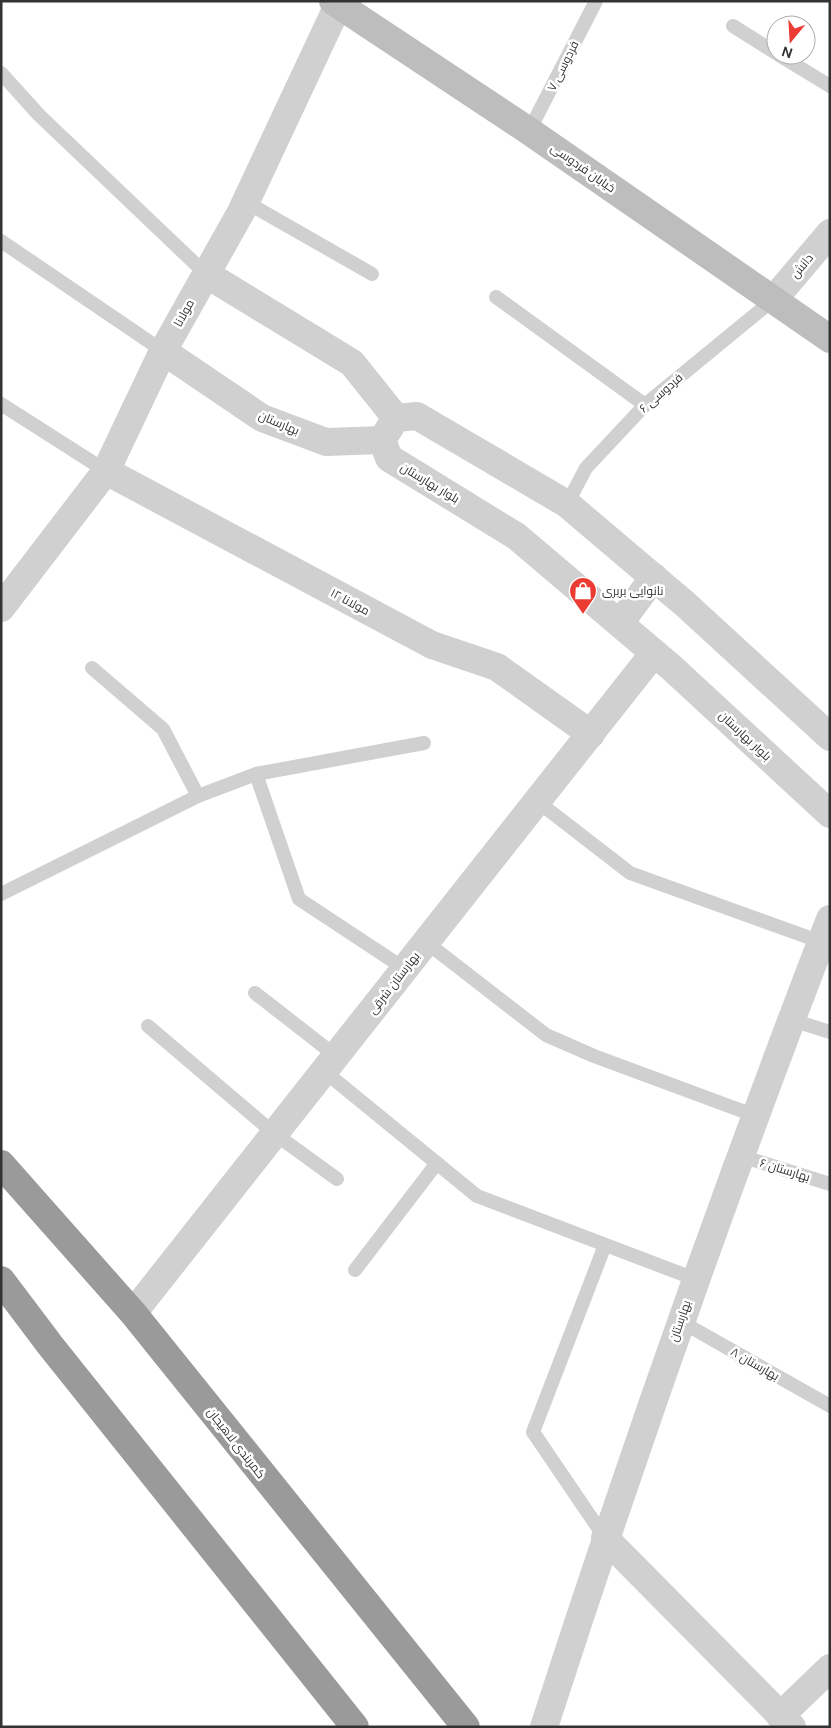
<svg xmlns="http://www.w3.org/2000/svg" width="831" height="1728" font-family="'DM Sans',Cairo,sans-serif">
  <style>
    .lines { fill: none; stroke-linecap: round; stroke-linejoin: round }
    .lane { stroke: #d0d0d0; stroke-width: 14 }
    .street { stroke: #d0d0d0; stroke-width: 28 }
    .secondary { stroke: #bdbdbd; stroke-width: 28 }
    .highway { stroke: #9a9a9a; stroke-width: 28 }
    .labels { text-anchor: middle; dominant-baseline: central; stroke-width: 5; stroke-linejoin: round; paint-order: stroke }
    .street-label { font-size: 12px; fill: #333; stroke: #fff }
    .poi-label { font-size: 12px; fill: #333; stroke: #fff; text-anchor: start }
  </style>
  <rect width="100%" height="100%" fill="#fff"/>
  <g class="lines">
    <g class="lane">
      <polyline points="733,26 776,53"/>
      <polyline points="779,55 830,86"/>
      <polyline points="1,73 39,115 206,274"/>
      <polyline points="529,131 596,1"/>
      <polyline points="246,202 372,274"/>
      <polyline points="1,241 163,351"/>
      <polyline points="496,297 645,405"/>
      <polyline points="1,404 106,471"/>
      <polyline points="567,504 586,468 645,405 774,299"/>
      <polyline points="92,668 163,729 198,796"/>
      <polyline points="256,774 299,899 405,969"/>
      <polyline points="537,801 630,873 824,943"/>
      <polyline points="1,894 198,796 256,774 424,743"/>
      <polyline points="426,942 546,1035 594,1056 756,1116"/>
      <polyline points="255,993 336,1056"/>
      <polyline points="792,1020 830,1032"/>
      <polyline points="148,1026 275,1134 337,1179"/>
      <polyline points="324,1071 477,1196 695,1279"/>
      <polyline points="741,1156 830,1184"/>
      <polyline points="605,1245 533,1432 605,1538"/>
      <polyline points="355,1270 437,1163"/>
      <polyline points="680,1321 830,1406"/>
    </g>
    <g class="street">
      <polyline points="206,274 352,363 396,418"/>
      <polyline points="774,299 830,233"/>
      <polyline points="163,351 262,418 326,442 382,440"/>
      <polyline points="106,471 432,645 497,667 591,734"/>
      <polyline points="1,608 106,471 163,351 241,212 340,1"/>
      <polyline points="620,623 654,577"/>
      <polyline points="830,737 685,604 567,504 417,416 396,418 382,440 389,458 516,536 672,668 830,814"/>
      <polyline points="133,1313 654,653"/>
      <polyline points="605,1538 792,1727"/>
      <polyline points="780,1716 830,1668"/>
      <path d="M544 1727C632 1455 727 1186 830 919"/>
    </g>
    <polyline class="secondary" points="333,1 529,131 830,339"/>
    <g class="highway">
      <polyline points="1,1164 133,1313 466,1727"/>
      <polyline points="1,1280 50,1345 355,1727"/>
    </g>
  </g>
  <defs>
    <symbol id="shop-pin" viewBox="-11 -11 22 30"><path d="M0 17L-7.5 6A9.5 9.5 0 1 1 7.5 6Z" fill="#ec3b32" stroke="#fff"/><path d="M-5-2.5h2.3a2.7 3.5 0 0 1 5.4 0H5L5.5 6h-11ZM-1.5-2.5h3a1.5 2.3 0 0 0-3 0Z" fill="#fff"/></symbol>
  </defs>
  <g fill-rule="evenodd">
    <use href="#shop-pin" x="567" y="575" width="32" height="43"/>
  </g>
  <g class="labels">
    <g class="street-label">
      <text transform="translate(563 66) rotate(-63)">فردوسی ۷</text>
      <text transform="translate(583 168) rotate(35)">خیابان فردوسی</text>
      <text transform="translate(802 266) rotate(-50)">دانش</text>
      <text transform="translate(184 313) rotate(-61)">مولانا</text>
      <text transform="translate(661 393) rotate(-41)">فردوسی ۶</text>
      <text transform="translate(279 423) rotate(23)">بهارستان</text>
      <text transform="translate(430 483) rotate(31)">بلوار بهارستان</text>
      <text transform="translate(350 602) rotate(28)">مولانا ۱۲</text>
      <text transform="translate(745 736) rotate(43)">بلوار بهارستان</text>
      <text transform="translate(394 983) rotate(-52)">بهارستان شرقی</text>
      <text transform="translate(785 1170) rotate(17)">بهارستان ۶</text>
      <text transform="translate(680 1321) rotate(-71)">بهارستان</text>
      <text transform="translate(755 1364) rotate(30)">بهارستان ۸</text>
      <text transform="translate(236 1443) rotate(52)">کمربندی لاهیجان</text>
    </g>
    <g class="poi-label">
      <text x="602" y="591">نانوایی بربری</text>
    </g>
  </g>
  <rect width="831" height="1728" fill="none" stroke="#333333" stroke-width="5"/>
  <g transform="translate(791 40) rotate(198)"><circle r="24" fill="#ffffff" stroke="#adadad"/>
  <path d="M0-4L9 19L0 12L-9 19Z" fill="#ec3b32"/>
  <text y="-8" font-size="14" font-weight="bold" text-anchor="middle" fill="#333333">N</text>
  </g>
</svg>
